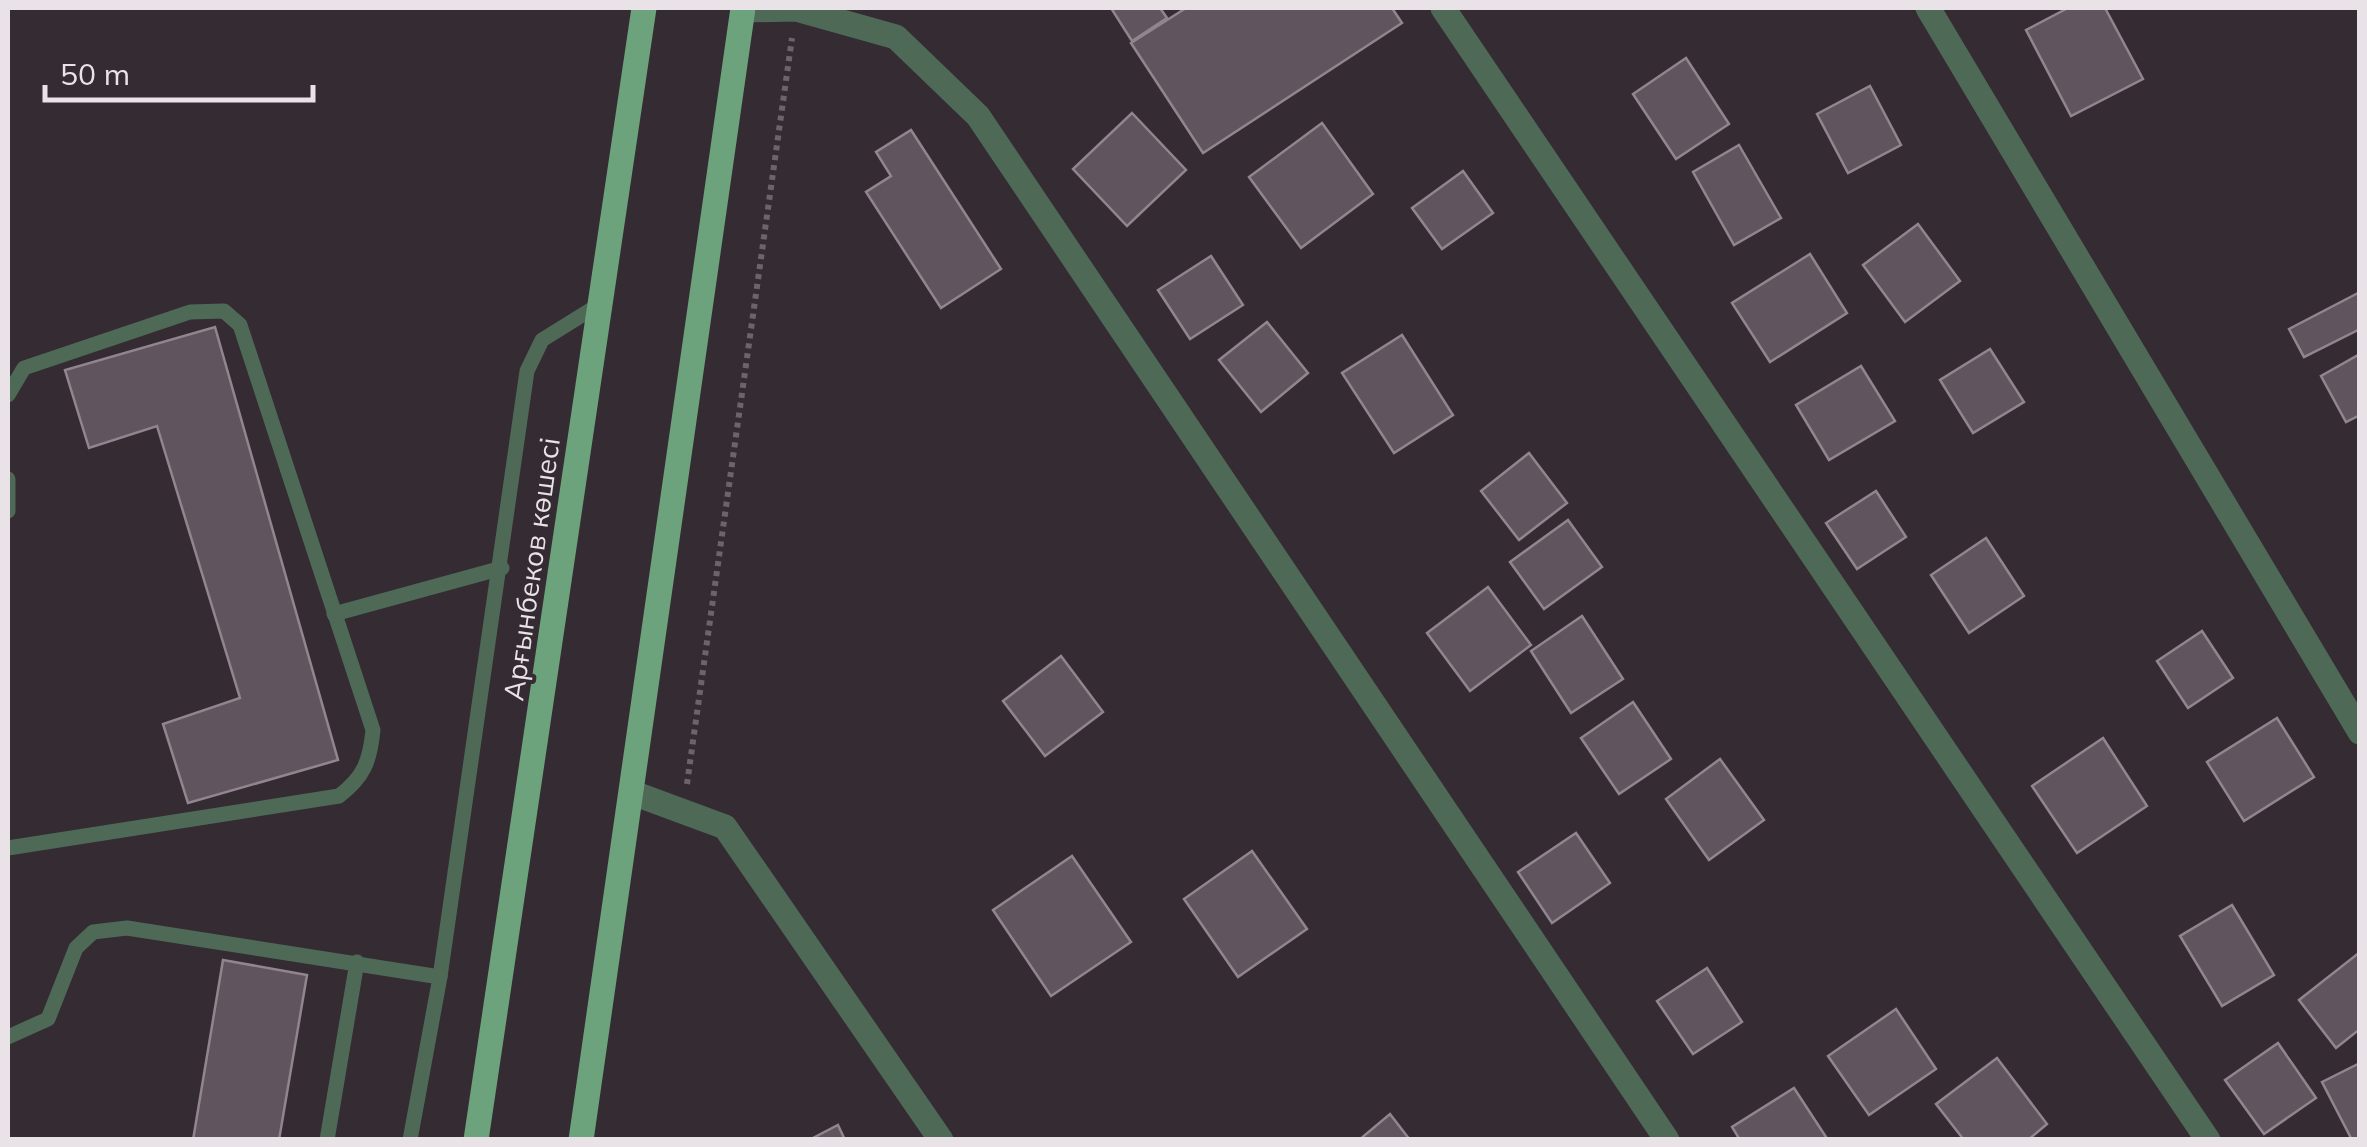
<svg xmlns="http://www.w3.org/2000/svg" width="2367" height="1147" font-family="Mulish,sans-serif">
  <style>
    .building { fill: #60555e; stroke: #91858f; stroke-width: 2.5 }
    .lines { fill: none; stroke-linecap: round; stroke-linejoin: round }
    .path { stroke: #6d646b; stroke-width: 6; stroke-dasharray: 5 5; stroke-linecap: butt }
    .service { stroke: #4f6957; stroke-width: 15 }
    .minor { stroke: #4f6957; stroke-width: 25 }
    .primary { stroke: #6ca37d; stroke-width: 25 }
    .labels { text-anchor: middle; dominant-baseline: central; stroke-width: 8; stroke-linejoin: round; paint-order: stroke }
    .street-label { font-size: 28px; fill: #e9e3e8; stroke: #352b33 }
  </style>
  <rect width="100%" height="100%" fill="#352b33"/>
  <g class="building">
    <polygon points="1111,8 1160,8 1167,18 1132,41"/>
    <polygon points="1186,8 1392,8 1402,23 1203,153 1131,43"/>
    <polygon points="2068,8 2105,8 2143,79 2071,116 2026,30"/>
    <polygon points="1686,58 1729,124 1676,159 1633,94"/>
    <polygon points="1870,86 1901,145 1848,173 1817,114"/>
    <polygon points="1132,113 1186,170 1127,226 1073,169"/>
    <polygon points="1322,123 1373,194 1301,248 1249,177"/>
    <polygon points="911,130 1001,269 941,308 866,192 891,176 876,152"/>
    <polygon points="1739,145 1781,218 1734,245 1693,172"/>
    <polygon points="1463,171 1493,213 1442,249 1412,208"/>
    <polygon points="1918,224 1960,281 1905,322 1863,265"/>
    <polygon points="1810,254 1847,313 1770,362 1732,303"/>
    <polygon points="1211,256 1243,305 1190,339 1158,290"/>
    <polygon points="2360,292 2360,329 2304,357 2289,329"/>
    <polygon points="1267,322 1308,373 1261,412 1219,360"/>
    <polygon points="215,327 338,760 188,803 163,724 240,698 157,426 89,448 65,370"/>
    <polygon points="1402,335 1453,415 1394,453 1342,373"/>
    <polygon points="1990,349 2024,402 1973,433 1940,380"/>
    <polygon points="2360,354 2360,415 2346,422 2321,376"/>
    <polygon points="1861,366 1895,421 1829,460 1796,405"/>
    <polygon points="1529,453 1567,503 1519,540 1481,491"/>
    <polygon points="1876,491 1906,537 1857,569 1826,523"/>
    <polygon points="1568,520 1602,567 1544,609 1510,562"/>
    <polygon points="1986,538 2024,596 1969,633 1931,575"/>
    <polygon points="1488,587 1531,645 1470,691 1427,633"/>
    <polygon points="1582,616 1623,679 1571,713 1531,651"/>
    <polygon points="2202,631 2233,678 2188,708 2157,661"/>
    <polygon points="1061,656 1103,712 1045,756 1003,701"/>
    <polygon points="1633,702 1671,759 1619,794 1581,738"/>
    <polygon points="2277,718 2314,777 2244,821 2207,762"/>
    <polygon points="2103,738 2147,806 2077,853 2032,786"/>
    <polygon points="1720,759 1764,820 1709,860 1666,799"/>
    <polygon points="1576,833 1610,883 1552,923 1518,872"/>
    <polygon points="1252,851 1307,929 1238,977 1184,899"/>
    <polygon points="1072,856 1131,942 1051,996 993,910"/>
    <polygon points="2232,905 2274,975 2222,1006 2180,936"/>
    <polygon points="2360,952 2360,1029 2336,1048 2299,1000"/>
    <polygon points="223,960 307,975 279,1140 193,1140"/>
    <polygon points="1707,968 1742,1022 1693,1054 1657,1001"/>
    <polygon points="1896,1009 1936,1069 1869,1115 1828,1056"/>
    <polygon points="2278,1043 2316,1098 2264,1134 2225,1080"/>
    <polygon points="1997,1058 2047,1124 2028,1140 1964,1140 1936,1104"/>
    <polygon points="2360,1063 2360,1140 2352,1140 2322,1082"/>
    <polygon points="1794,1088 1828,1140 1740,1140 1732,1127"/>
    <polygon points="1390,1114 1410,1140 1359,1140"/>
    <polygon points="838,1125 845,1140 809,1140"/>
  </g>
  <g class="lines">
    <polyline class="path" points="687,784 792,38"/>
    <g class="service">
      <path d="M8 395 24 368 190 312 224 311 240 325 373 730C370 761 364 777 339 796L8 848"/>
      <polyline points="8,479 8,511"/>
      <polyline points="334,614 502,568"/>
      <polyline points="440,977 527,371 542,340 600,304"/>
      <polyline points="8,1037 48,1019 76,948 93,932 127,928 440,977 410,1140"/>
      <polyline points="327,1140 357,962"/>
    </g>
    <g class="minor">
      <polyline points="1443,8 2208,1140"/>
      <polyline points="1928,8 2360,732"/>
      <polyline points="743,10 796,9 896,37 978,116 1667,1140"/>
      <polyline points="633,793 725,827 941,1140"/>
    </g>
    <g class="primary">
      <polyline points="476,1140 644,8"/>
      <polyline points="581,1140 743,8"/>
    </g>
  </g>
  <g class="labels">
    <g class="street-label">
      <text transform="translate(531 569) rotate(-82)">Арғынбеков көшесі</text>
    </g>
  </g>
  <rect width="2367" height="1147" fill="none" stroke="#e9e3e8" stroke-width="20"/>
  <path d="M45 85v15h268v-15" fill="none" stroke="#e9e3e8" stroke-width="5"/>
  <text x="60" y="85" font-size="30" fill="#e9e3e8" stroke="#352b33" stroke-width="8" paint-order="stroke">50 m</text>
</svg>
